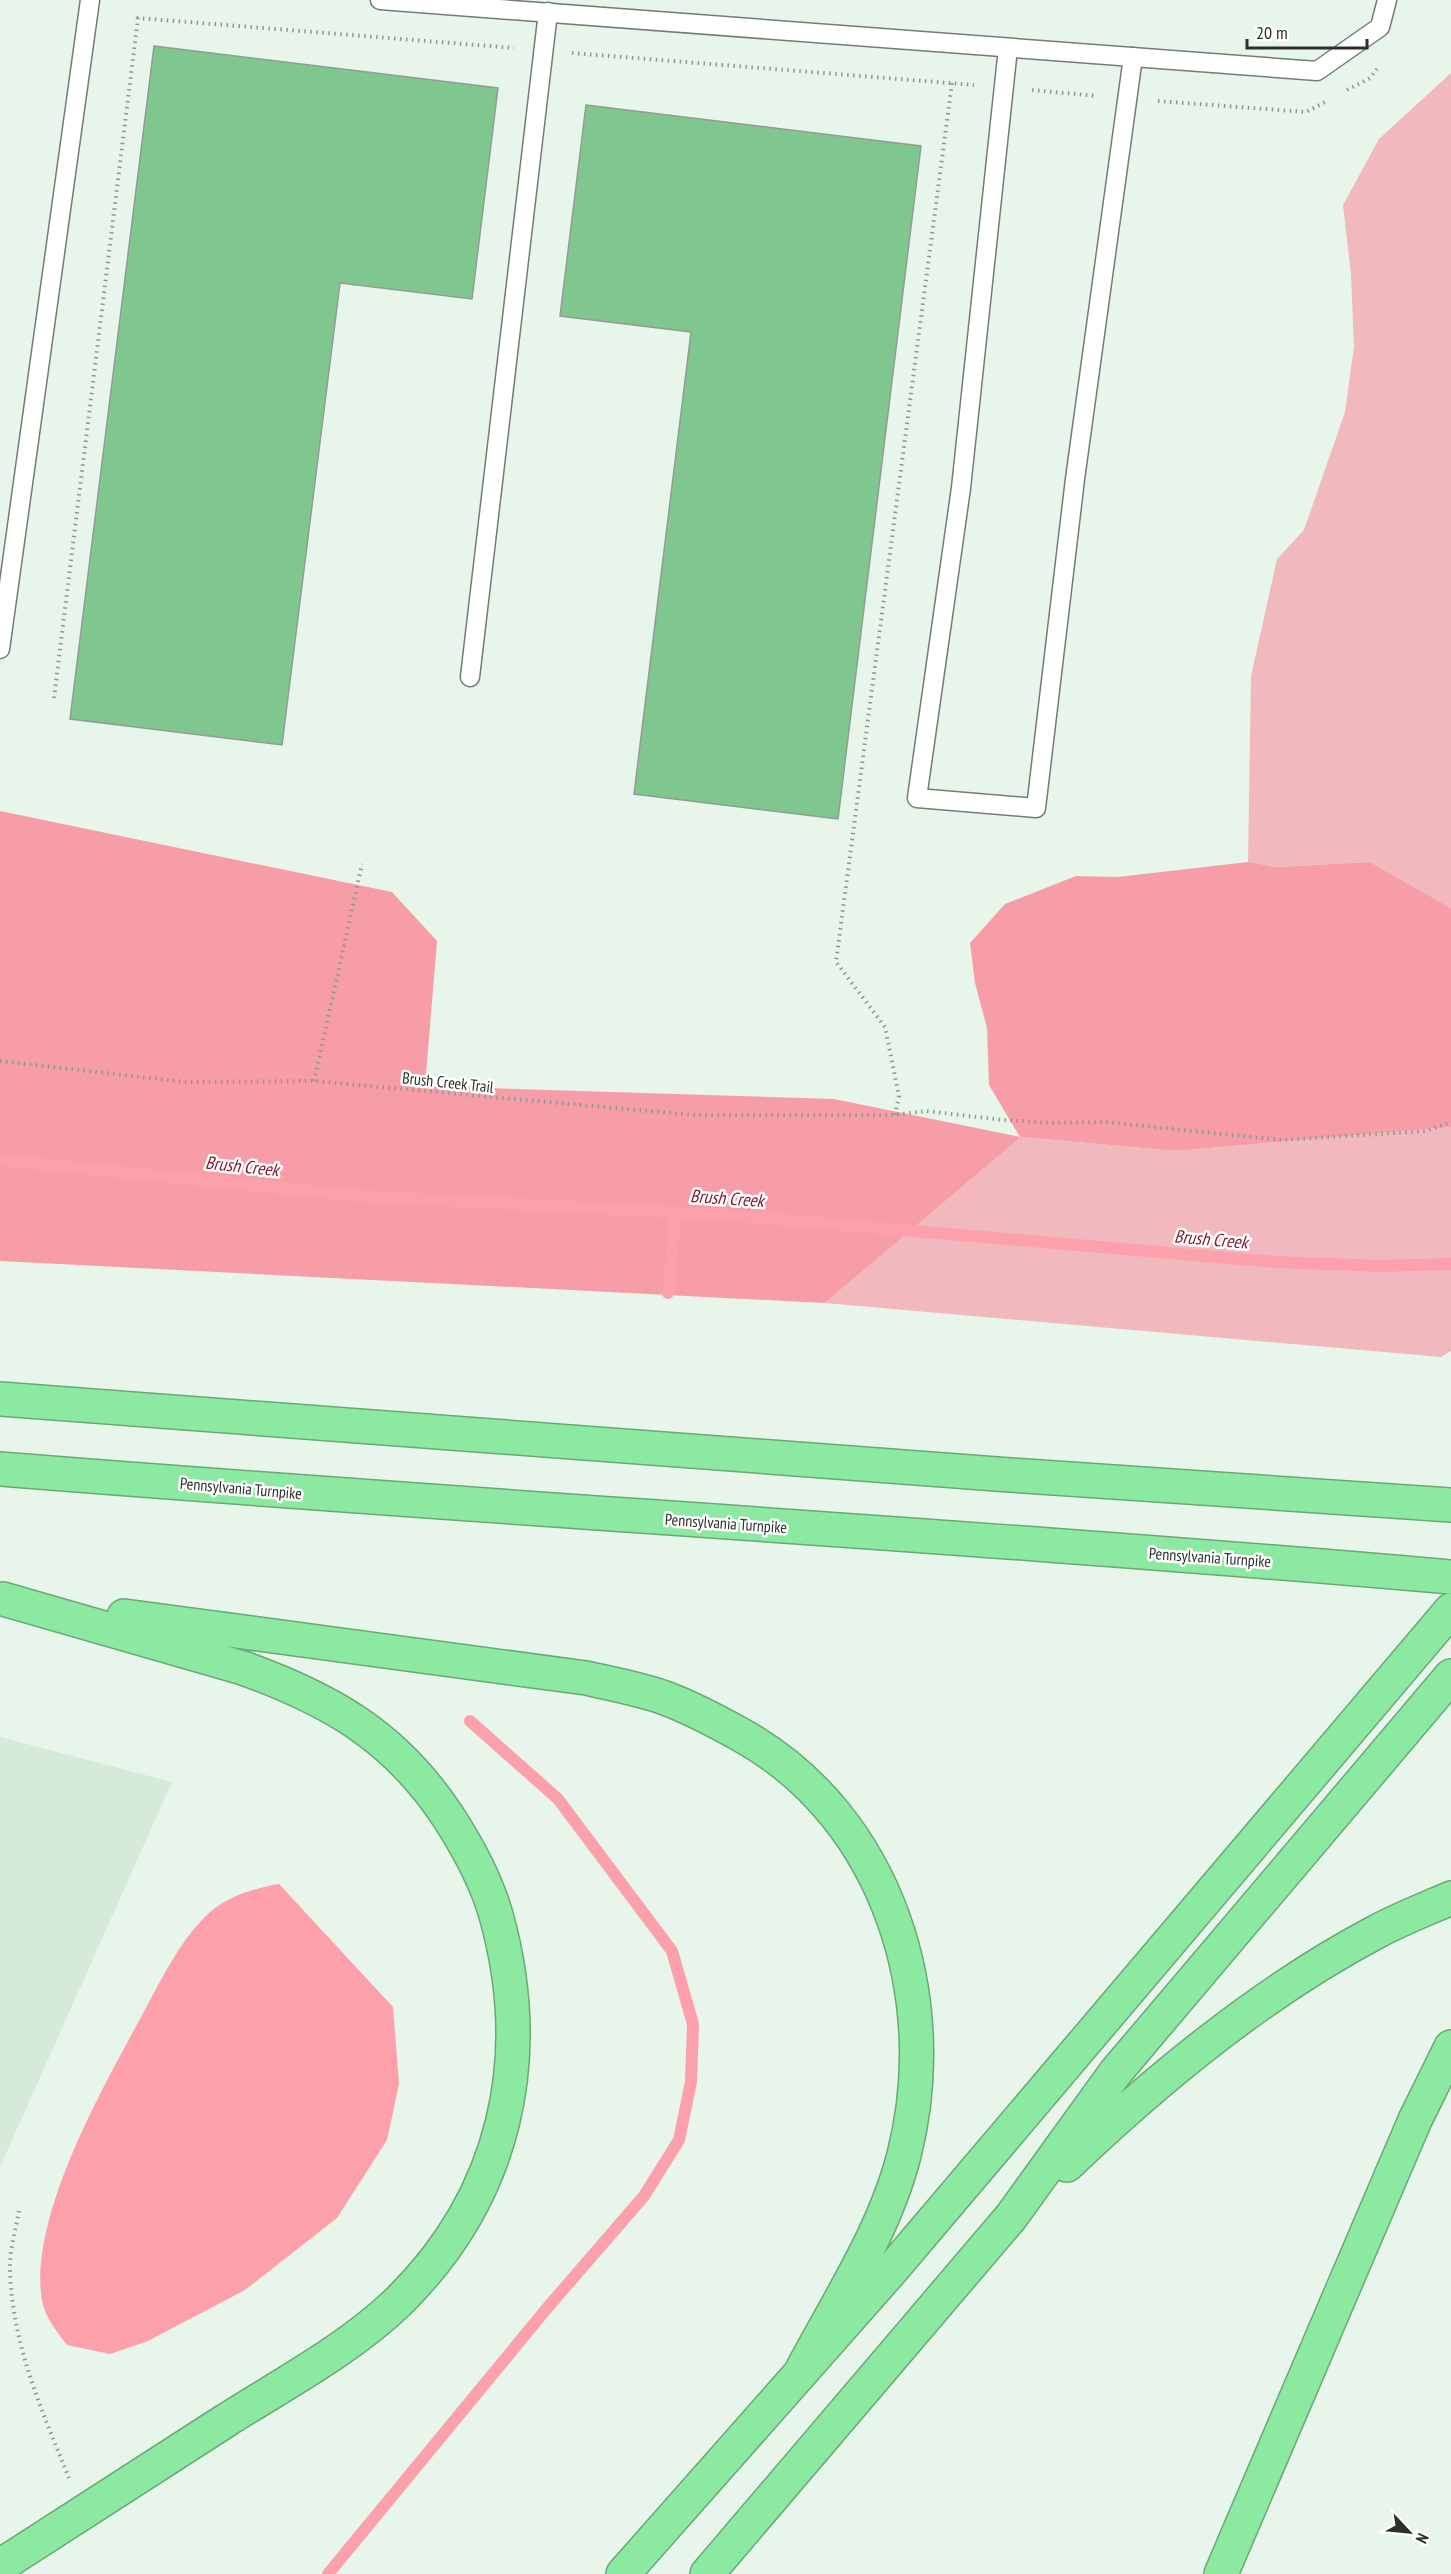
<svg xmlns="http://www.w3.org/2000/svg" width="1451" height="2574" font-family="'PT Sans Narrow',sans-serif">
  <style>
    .built { fill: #d6ead9 }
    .green { fill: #f1b8bd }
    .forest { fill: #f79da7 }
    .water { fill: #fca1ac }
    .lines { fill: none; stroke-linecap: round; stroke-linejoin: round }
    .stream { stroke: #fca1ac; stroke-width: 12 }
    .building { fill: #80c78f; stroke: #919d93; stroke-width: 1.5 }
    .service-casing { stroke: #727d73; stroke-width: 21 }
    .motorway-casing { stroke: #6aa878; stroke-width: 36 }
    .path { stroke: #8f9890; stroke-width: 4; stroke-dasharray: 1.5 4.5; stroke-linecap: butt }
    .service { stroke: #fff; stroke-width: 18 }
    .motorway { stroke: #8ce9a1; stroke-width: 33 }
    .labels { text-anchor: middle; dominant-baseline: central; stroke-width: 5; stroke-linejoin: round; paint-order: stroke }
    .street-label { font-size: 16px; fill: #2b302b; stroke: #fff }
    .water-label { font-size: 18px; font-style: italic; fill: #821a34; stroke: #fff }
  </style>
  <rect width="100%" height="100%" fill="#e8f5ea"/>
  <polygon class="built" points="0,1737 172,1782 0,2167"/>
  <g class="green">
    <polygon points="1451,73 1451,908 1370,862 1275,867 1248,862 1251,676 1277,559 1304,530 1345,412 1354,347 1351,275 1343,205 1379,139"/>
    <polygon points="1451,1127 1451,1351 1441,1357 825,1303 1021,1137 1176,1151"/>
  </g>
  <polygon class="forest" points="0,811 392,892 437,941 425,1086 834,1099 1020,1137 989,1085 987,1028 975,983 970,943 1005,904 1076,876 1118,877 1248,862 1276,867 1370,862 1451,908 1451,1127 1176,1151 1021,1137 825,1303 0,1261"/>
  <path class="water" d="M279 1884 393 2007 399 2084 387 2140 337 2218 245 2290 148 2341 110 2354 67 2345C55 2329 43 2315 41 2294 33 2211 101 2091 140 2019 160 1983 178 1942 209 1913 228 1896 255 1888 279 1884Z"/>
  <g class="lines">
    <g class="stream">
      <polyline points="0,1160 360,1196 726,1215 1276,1262 1380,1266 1451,1264"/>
      <polyline points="668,1293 676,1212"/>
      <polyline points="328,2574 548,2307 644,2196 679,2140 691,2082 693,2024 672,1951 558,1799 470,1721"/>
    </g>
  </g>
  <g class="building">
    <polygon points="154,46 498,88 472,299 340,283 282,745 70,719"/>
    <polygon points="586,105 921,146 838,819 634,794 691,332 560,316"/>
  </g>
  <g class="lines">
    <defs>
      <g id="service">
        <polyline points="380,0 1317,71 1380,27 1387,0"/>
        <polyline points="1008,48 961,488 917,798 1036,808 1075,479 1133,57"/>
        <polyline points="0,649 90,0"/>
        <polyline points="470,677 548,12"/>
      </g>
      <g id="motorway">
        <polyline points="0,1399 1010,1475 1451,1505"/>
        <path d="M0 1469C483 1508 968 1535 1451 1577"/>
        <path d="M124 1616 586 1678C612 1684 640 1689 665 1698 692 1708 718 1722 743 1736 888 1818 944 1998 904 2155 885 2230 839 2300 803 2368"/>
        <path d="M1067 2165C1157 2079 1266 1990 1376 1932 1400 1919 1426 1909 1451 1898"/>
        <path d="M0 2566C75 2518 150 2470 225 2421 283 2384 348 2350 398 2302 506 2196 536 2058 496 1915 486 1880 469 1849 449 1818 396 1737 332 1700 243 1668L3 1599"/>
        <polyline points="623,2574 889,2273 1451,1610"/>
        <polyline points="707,2574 1011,2217 1115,2073 1451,1676"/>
        <polyline points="1221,2574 1415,2120 1451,2047"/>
      </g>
    </defs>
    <use href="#service" class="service-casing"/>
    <use href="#motorway" class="motorway-casing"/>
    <g class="path">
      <polyline points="572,53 974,85"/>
      <polyline points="1032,90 1097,96"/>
      <polyline points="1347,90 1370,78 1377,69"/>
      <polyline points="1158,101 1306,112 1327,101"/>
      <polyline points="54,698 138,18 514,48"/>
      <polyline points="0,1061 185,1082 314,1081 693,1115 895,1115 926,1111 1003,1120 1050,1123 1104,1122 1283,1140 1426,1131 1451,1122"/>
      <polyline points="314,1081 362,864"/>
      <polyline points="895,1115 899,1096 885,1027 836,962 952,83"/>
      <path d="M19 2211C16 2229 9 2251 10 2270 12 2344 42 2411 69 2478"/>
    </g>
    <use href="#service" class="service"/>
    <use href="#motorway" class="motorway"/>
  </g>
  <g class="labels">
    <g class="street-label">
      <text transform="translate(448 1082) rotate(6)">Brush Creek Trail</text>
      <text transform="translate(241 1488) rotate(5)">Pennsylvania Turnpike</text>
      <text transform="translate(726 1523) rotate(4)">Pennsylvania Turnpike</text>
      <text transform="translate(1210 1557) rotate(4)">Pennsylvania Turnpike</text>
    </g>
    <g class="water-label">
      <text transform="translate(242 1166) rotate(6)">Brush Creek</text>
      <text transform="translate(727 1198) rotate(4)">Brush Creek</text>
      <text transform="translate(1211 1239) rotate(5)">Brush Creek</text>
    </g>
  </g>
  <g transform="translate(1409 2532) rotate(116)" stroke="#ffffff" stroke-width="4.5" paint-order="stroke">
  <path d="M0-4.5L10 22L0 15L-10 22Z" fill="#2b302b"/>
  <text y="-9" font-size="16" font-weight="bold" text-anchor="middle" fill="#2b302b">N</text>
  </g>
  <path d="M1247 39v9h120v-9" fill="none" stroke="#2b302b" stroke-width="3"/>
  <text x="1256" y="39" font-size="18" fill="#2b302b" stroke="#ffffff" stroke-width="4.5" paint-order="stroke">20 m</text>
</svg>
